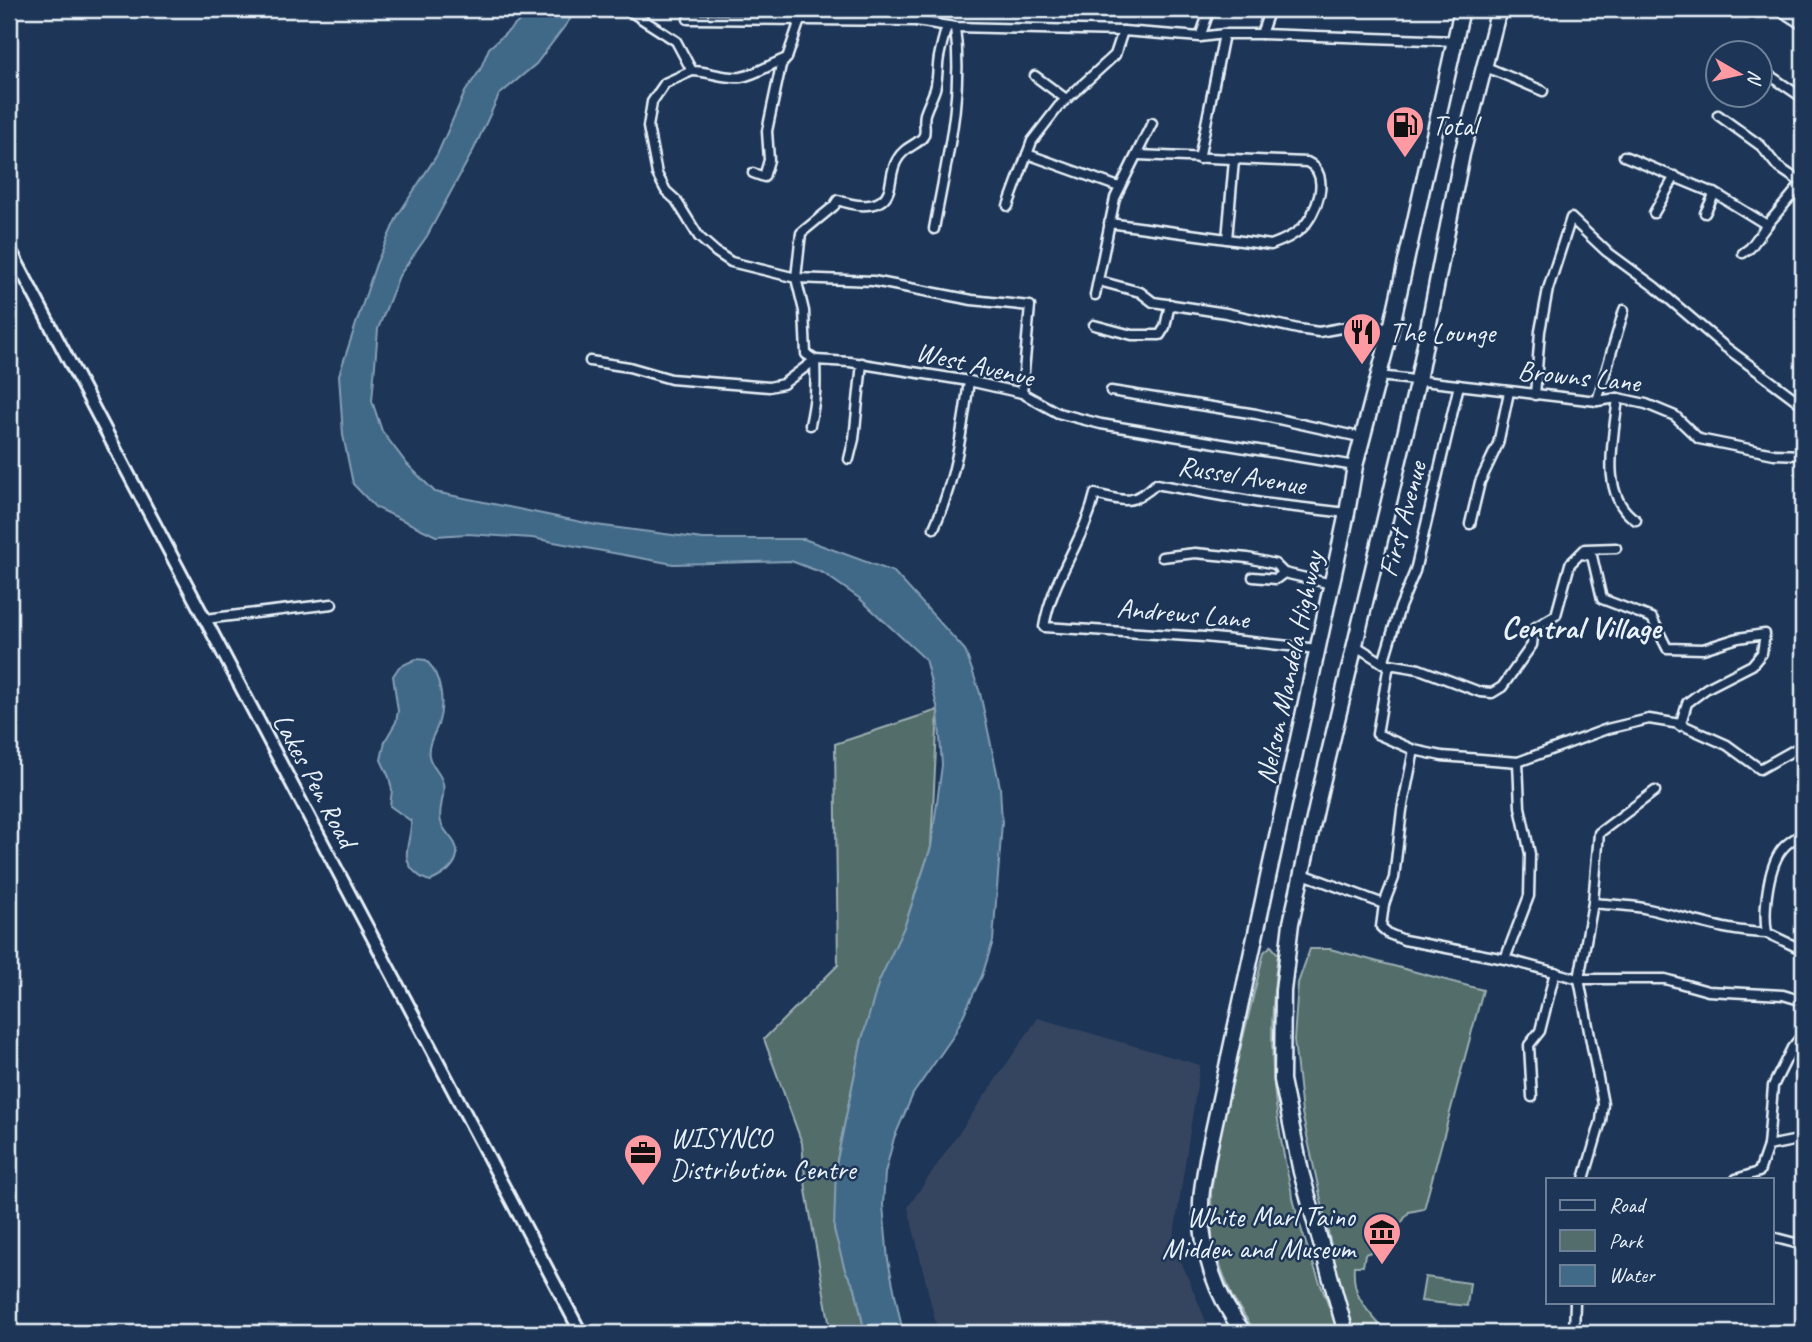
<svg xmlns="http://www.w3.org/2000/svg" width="1812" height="1342" font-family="Caveat,sans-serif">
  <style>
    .built { fill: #34455f }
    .green { fill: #526d6b; stroke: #9dafb2; stroke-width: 2 }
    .water { fill: #416988; stroke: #849fb5; stroke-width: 2 }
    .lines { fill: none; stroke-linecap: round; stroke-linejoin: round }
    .street-casing { stroke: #e8f1f8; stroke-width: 13 }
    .secondary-casing { stroke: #e8f1f8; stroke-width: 16 }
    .highway-casing { stroke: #e8f1f8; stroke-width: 19 }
    .street { stroke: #1d3557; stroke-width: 8 }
    .secondary { stroke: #1d3557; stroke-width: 10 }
    .highway { stroke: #1d3557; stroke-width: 14 }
    .labels { text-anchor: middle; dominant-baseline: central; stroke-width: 5; stroke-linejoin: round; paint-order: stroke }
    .poi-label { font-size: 28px; fill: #e8f1f8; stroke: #1d3557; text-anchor: start }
    .street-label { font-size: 28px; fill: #e8f1f8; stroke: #1d3557 }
    .quarter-label { font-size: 32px; font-weight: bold; fill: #e8f1f8; stroke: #1d3557 }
  </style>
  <rect width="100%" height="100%" fill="#1d3557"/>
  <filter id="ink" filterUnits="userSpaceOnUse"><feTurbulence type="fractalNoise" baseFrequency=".0143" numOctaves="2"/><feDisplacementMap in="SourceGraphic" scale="14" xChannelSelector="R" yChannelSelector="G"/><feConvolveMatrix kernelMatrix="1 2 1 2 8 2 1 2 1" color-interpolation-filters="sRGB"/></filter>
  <g filter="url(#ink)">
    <polygon class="built" points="1038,1018 1200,1065 1173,1242 1211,1333 938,1333 908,1207"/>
    <g class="green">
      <polygon points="938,710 931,847 905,925 862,1039 836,1165 845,1270 855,1287 865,1333 831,1333 806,1190 802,1143 764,1039 838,965 835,744"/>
      <path d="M1271 946 1278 954C1265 1049 1274 1125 1298 1218 1309 1257 1325 1295 1339 1333H1256L1232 1297 1212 1244 1211 1192 1221 1128 1264 952Z"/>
      <path d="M1310 949H1330L1483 990 1424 1209 1409 1212 1397 1229 1396 1244 1365 1254 1363 1266H1354C1352 1292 1362 1305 1379 1324L1377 1333H1355L1352 1327 1336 1268 1302 1113 1294 1040 1298 983Z"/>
      <polygon points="1425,1277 1470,1283 1467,1306 1421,1301"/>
    </g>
    <g class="water">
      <polygon points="533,9 585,9 571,18 536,64 499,95 474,149 427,236 399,276 378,329 372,401 382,431 407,464 435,492 596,525 703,539 804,539 894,572 965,650 980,693 1000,787 1002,823 993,941 982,976 954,1035 913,1094 894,1138 885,1173 883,1205 888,1260 903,1333 865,1333 855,1288 845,1270 834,1230 836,1165 862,1039 879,981 905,925 931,847 942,765 938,710 925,659 859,598 823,573 791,561 673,564 532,538 467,534 436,536 375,507 353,484 343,435 339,375 376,264 398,215 437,155 465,92 480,70 489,48"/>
      <path d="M416 659 426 660C442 677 445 703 438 725 434 735 427 745 429 756 431 767 442 774 443 784 446 796 437 810 441 822 444 834 459 841 457 855 455 868 442 876 431 881 425 880 421 878 416 873 398 857 412 841 411 821L390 806 392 790 389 777 381 760 385 741 396 722 398 711 393 676 399 667Z"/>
    </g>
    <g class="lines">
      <defs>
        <g id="street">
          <path d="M631 12 676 41 692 71C709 71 723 79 741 77 755 75 773 63 787 58"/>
          <polyline points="1784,13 1803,25"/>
          <polyline points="688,19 916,21 955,27 1123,31 1200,37 1224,34 1261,34 1455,41"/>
          <polyline points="916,21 919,9"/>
          <path d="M947 26C944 36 941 47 939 57 937 68 938 79 935 89 932 98 928 105 925 114 923 121 926 129 924 135 920 145 905 145 897 160 891 170 892 180 889 190 882 211 854 206 838 200L834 206 801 233 796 278 873 281 972 300 1030 306 1022 393"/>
          <polyline points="1261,34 1270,9"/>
          <polyline points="1200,37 1210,9"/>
          <polyline points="1486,67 1543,91"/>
          <polyline points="1759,68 1803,98"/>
          <path d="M692 71 665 83 652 102 648 127 657 174 666 191 676 200 699 237 716 252 731 262 796 278 804 311 806 354 815 360C816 388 816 397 810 425"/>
          <polyline points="1035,76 1066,99"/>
          <polyline points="1718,115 1761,146 1777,166 1802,183"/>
          <polyline points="1027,154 1119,187"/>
          <polyline points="1624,156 1718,195 1767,225 1803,182"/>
          <polyline points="1199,159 1224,34"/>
          <polyline points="753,173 764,177 769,160 767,131 781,65 787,58 800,20"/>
          <polyline points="1008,206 1032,141 1059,106 1115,55 1123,31"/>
          <polyline points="1654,213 1675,176"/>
          <polyline points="1705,213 1715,193"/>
          <path d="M1109 223 1271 245C1282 241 1292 237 1301 229 1316 215 1333 174 1307 162L1138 155"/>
          <path d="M934 229C946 163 964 95 955 27"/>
          <polyline points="1227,239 1234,160"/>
          <polyline points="1743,253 1750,248 1767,225"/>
          <polyline points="1099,281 1140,292 1153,302 1226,313 1298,329 1319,332 1352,326 1374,326 1391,329"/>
          <polyline points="1095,295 1115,198 1152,123"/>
          <polyline points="1094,325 1132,335 1160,335 1165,327 1170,304"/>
          <polyline points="590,361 629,367 671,379 769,387 783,384 815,360 850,362 969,381 1022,393 1058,413 1101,424 1355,466"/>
          <polyline points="1379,376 1597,401 1618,398 1646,404 1675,416 1699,439 1774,454 1803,455"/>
          <polyline points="1111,391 1256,414 1364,438"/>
          <polyline points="1535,395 1540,331 1548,289 1571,218 1606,251 1655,287 1724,346 1803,405"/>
          <path d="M1618 398C1614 436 1598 496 1636 520"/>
          <polyline points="1597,401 1624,310"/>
          <polyline points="849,459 854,439 862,363"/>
          <polyline points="1470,524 1480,482 1498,444 1509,392"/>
          <path d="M934 528C955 481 962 433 969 381"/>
          <polyline points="1582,554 1592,556 1602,599 1652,618 1667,648 1703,649 1738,638 1765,634 1762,653 1752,665 1707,688 1687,703 1680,726"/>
          <polyline points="1162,557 1195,553 1248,558 1275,564 1284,573 1332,584"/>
          <polyline points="1253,577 1276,579 1284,573"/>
          <polyline points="205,619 332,604"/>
          <polyline points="1353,644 1383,663 1419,669 1480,692 1492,693 1502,687 1532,645 1534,628 1556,615 1570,564 1585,549 1616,548"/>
          <path d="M1318 649 1204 637 1044 627C1052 578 1084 541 1095 494 1125 501 1132 506 1156 484L1261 503 1347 513"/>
          <polyline points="1383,663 1400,607 1415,571 1459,385"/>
          <polyline points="1389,664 1377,734 1414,750 1442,756 1518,762 1607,729 1649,719 1680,724 1727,745 1760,769 1803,745"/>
          <path d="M1803 833C1797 837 1790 841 1785 846 1768 862 1763 911 1767 933L1803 950"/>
          <polyline points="1303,874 1384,904 1381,927 1389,934 1404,940 1505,959 1579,979 1665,979 1708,991 1783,995 1803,1001"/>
          <path d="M1593 903C1611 905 1631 905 1648 909 1688 918 1725 932 1767 933"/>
          <polyline points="1384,904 1394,878 1402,810 1414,750"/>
          <polyline points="1505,959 1529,896 1530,854 1520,807 1518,762"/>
          <polyline points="1532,1097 1529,1045 1540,1031 1555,972"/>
          <polyline points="1768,1146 1803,1139"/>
          <polyline points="1584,1179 1601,1121 1603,1104 1579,979 1593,903 1599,833 1655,791"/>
          <polyline points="1736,1179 1759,1172 1768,1146 1773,1086 1792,1048 1803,1034"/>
          <polyline points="1772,1237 1803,1245"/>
          <polyline points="1574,1333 1575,1302"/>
        </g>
        <polyline id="secondary" points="9,247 581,1333"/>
        <g id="highway">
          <path d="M1244 1333C1216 1297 1200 1249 1201 1203 1201 1189 1205 1174 1207 1159L1347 513 1355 466 1391 329 1462 9"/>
          <polyline points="1346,1333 1301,1172 1282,1080 1283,991 1291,923 1321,787 1418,380 1462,154 1499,9"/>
        </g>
      </defs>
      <use href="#street" class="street-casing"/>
      <use href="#secondary" class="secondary-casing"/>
      <use href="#highway" class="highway-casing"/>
      <use href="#street" class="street"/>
      <use href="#secondary" class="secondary"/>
      <use href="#highway" class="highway"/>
    </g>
  </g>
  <defs>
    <symbol id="fuel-pin" viewBox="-11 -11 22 30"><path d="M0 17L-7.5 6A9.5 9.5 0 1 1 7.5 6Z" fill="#ff9aa2" stroke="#1d3557"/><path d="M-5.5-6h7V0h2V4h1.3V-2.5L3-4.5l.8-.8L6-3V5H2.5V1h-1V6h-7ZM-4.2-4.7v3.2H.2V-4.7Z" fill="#111"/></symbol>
    <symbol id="restaurant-pin" viewBox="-11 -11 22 30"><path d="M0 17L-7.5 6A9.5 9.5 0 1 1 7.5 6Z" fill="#ff9aa2" stroke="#1d3557"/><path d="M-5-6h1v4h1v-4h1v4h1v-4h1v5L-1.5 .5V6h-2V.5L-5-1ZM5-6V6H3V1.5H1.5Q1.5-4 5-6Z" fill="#111"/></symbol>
    <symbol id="office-pin" viewBox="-11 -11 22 30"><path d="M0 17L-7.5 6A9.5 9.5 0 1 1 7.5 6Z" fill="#ff9aa2" stroke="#1d3557"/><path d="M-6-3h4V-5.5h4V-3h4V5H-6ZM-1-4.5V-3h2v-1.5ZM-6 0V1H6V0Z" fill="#111"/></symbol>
    <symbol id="museum-pin" viewBox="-11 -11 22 30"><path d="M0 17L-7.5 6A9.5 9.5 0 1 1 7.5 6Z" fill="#ff9aa2" stroke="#1d3557"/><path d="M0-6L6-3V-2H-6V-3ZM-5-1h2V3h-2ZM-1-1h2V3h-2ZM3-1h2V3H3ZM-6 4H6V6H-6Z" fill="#111"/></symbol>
  </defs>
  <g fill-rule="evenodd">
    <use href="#fuel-pin" x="1383" y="103" width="44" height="60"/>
    <use href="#restaurant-pin" x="1340" y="310" width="44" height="60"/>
    <use href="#office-pin" x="621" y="1131" width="44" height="60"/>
    <use href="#museum-pin" x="1360" y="1210" width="44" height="60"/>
  </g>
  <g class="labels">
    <g class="poi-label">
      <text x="1432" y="125">Total</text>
      <text x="1389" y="332">The Lounge</text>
      <text x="670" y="1137">WISYNCO<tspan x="670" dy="32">Distribution Centre</tspan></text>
      <text x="1355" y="1216" text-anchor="end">White Marl Taino<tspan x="1355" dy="32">Midden and Museum</tspan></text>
    </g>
    <g class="street-label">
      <text transform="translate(975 364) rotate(13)">West Avenue</text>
      <text transform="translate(1579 376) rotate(6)">Browns Lane</text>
      <text transform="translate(1242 475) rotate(9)">Russel Avenue</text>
      <text transform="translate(1402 519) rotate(-75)">First Avenue</text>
      <text transform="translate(1183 613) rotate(5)">Andrews Lane</text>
      <text transform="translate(1289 668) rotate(-78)">Nelson Mandela Highway</text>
      <text transform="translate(315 780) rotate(62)">Lakes Pen Road</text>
    </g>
    <g class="quarter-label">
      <text x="1581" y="627">Central Village</text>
    </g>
  </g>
  <rect width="1812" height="1342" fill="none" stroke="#1d3557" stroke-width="35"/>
  <rect x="18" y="18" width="1777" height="1307" fill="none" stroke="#e8f1f8" stroke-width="2.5" filter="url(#ink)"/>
  <rect x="1546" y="1178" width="228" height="126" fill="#1d3557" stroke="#6e8097" stroke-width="2"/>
  <rect x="1560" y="1200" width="35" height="10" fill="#1d3557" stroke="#6e8097" stroke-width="2"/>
  <text x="1609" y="1212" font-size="21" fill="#e8f1f8">Road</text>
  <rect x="1560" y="1230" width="35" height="21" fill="#526d6b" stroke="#6e8097" stroke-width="2"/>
  <text x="1609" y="1248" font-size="21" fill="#e8f1f8">Park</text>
  <rect x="1560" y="1265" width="35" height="21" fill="#416988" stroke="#6e8097" stroke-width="2"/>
  <text x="1609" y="1282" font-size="21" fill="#e8f1f8">Water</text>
  <g transform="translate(1739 74) rotate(99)"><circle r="33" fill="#1d3557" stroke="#6e8097" stroke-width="2"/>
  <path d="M0-5L12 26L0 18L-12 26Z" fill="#ff9aa2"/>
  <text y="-10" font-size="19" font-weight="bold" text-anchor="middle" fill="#e8f1f8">N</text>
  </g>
</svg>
